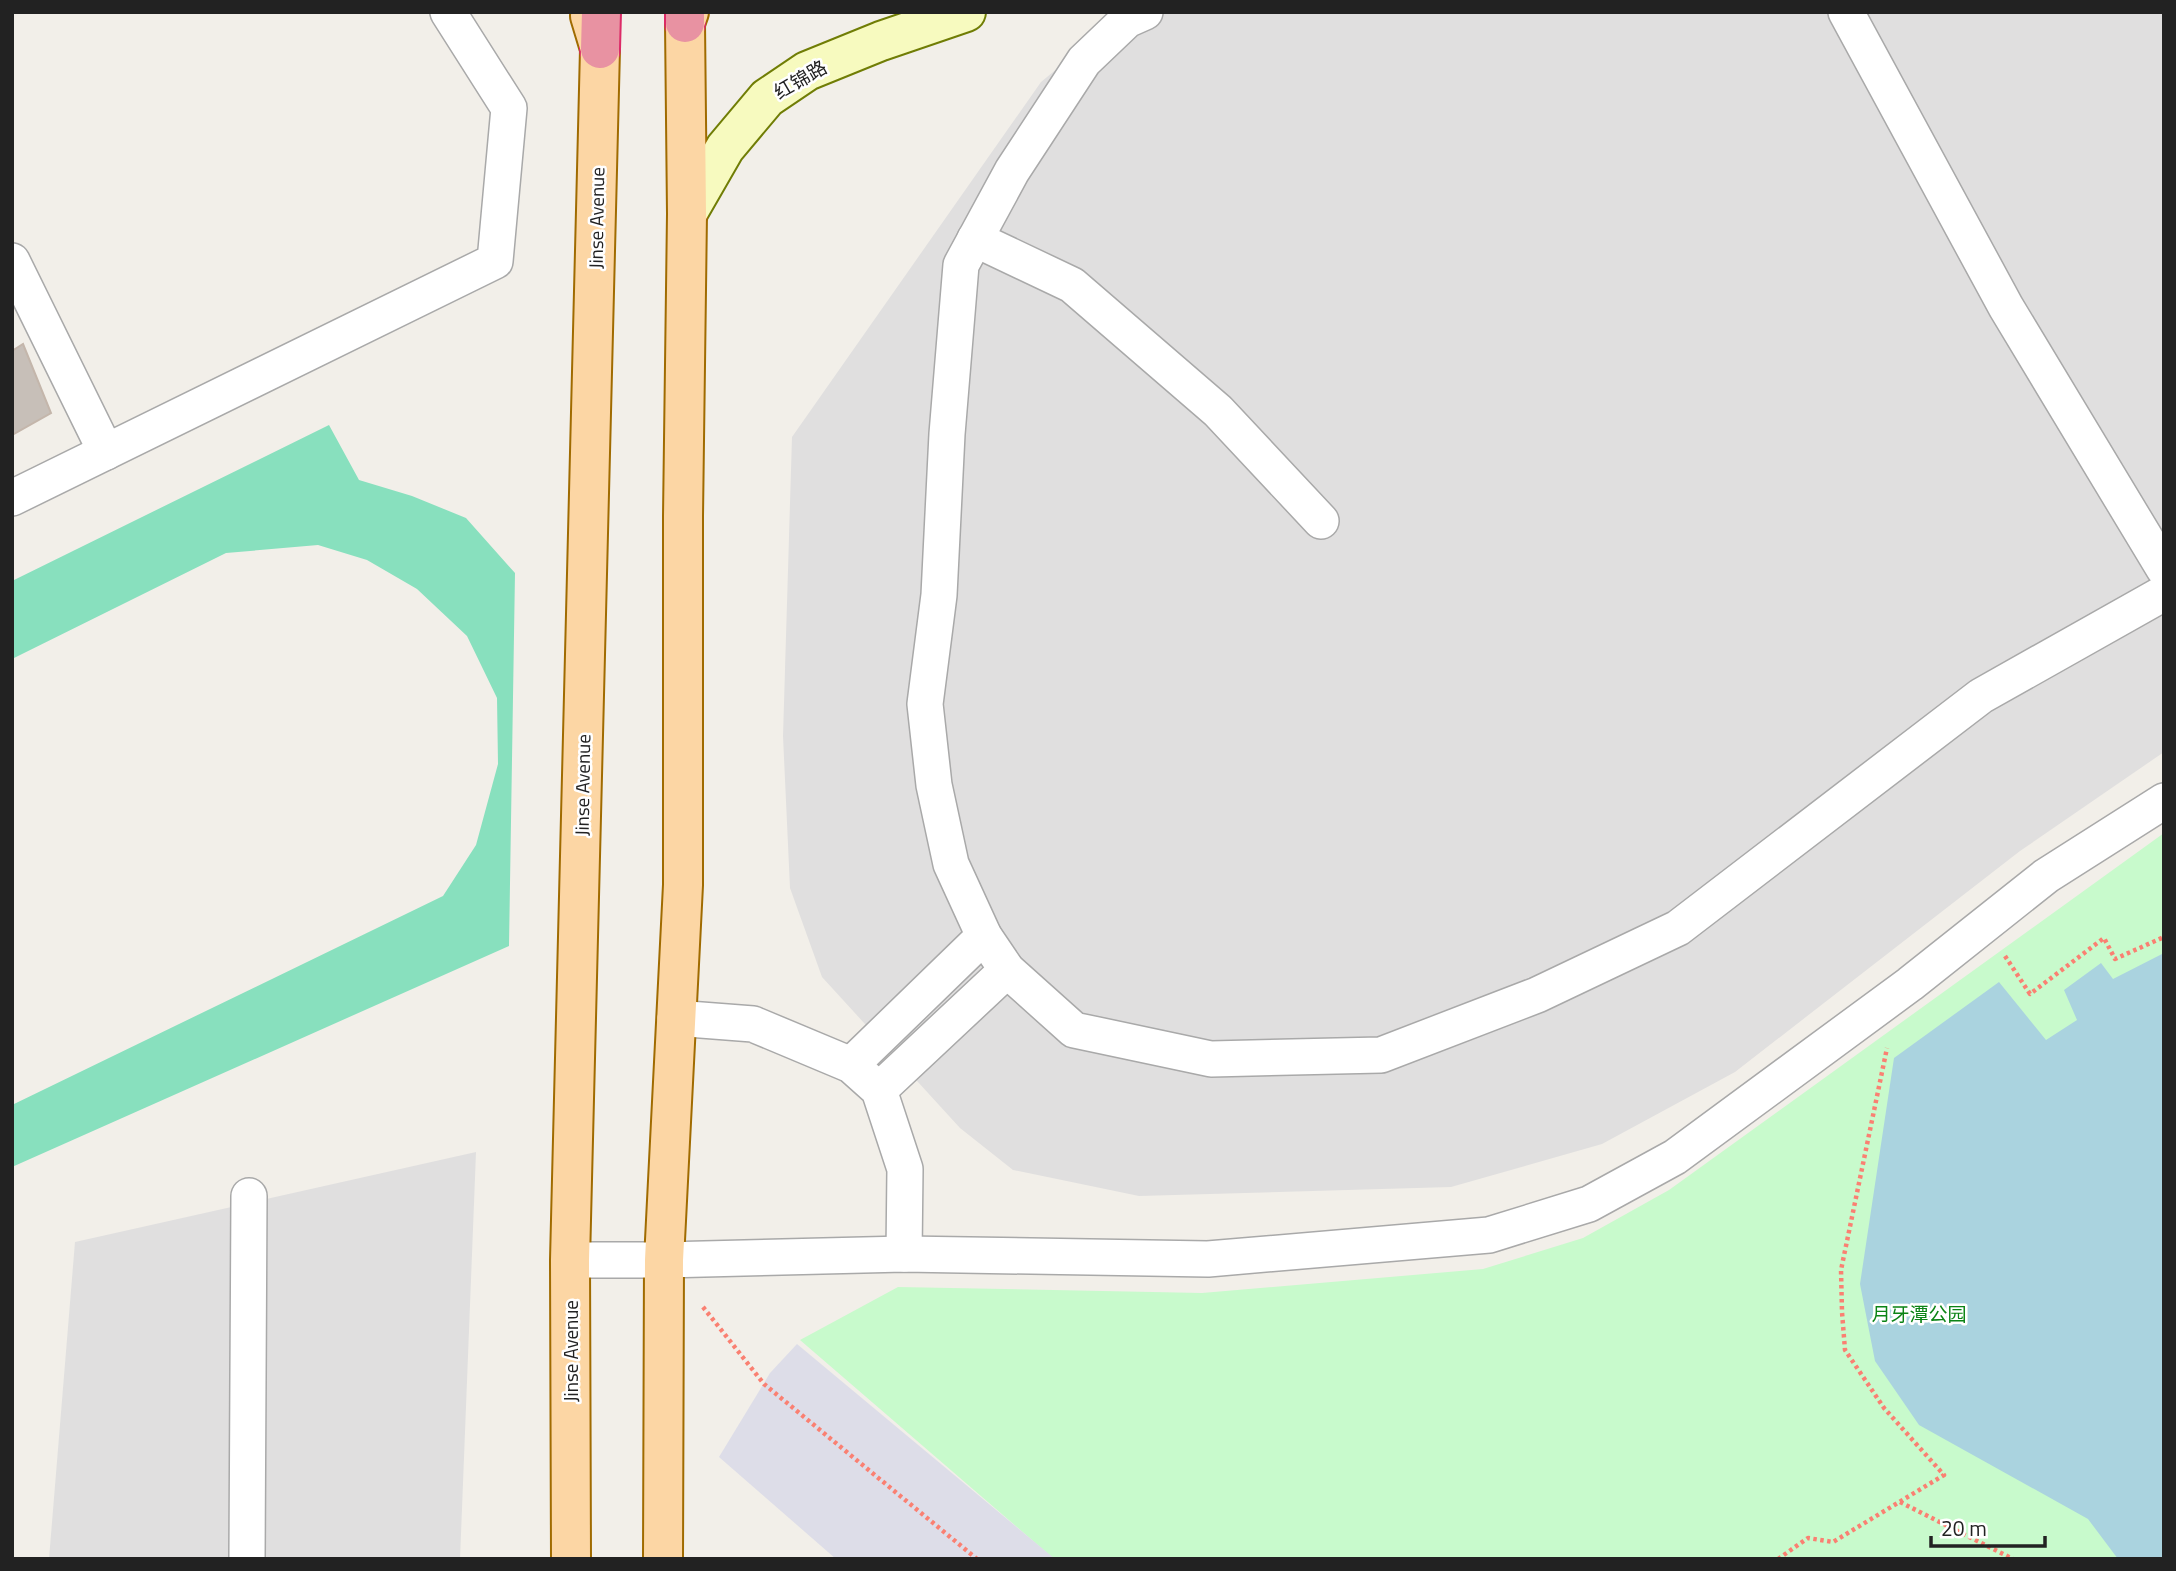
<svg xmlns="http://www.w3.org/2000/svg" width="2176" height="1571" font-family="'Titillium Web','Noto Sans SC',sans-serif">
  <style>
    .residential { fill: #e0dfdf }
    .park { fill: #c8facc }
    .pitch { fill: #88e0be }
    .plaza { fill: #dddde8 }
    .water { fill: #aad3df }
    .building { fill: #c7bfb8; stroke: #c4b6ab; stroke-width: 2 }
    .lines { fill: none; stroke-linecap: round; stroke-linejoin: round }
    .street-casing { stroke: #a9a9a9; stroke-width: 38 }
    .secondary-casing { stroke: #707d05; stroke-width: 42 }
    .primary-casing { stroke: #a06b00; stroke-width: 42 }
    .highway-casing { stroke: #dc2a67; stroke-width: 42 }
    .path { stroke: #fa8072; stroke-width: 4.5; stroke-dasharray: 3.5 3.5; stroke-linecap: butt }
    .street { stroke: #fff; stroke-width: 35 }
    .secondary { stroke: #f7fabf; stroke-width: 38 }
    .primary { stroke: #fcd6a4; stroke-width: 38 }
    .highway { stroke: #e892a2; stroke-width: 38 }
    .labels { text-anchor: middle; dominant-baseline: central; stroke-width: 5; stroke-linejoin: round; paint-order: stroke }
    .street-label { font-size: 19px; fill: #222; stroke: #fff }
    .park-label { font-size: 19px; fill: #0c8416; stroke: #fff }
  </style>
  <rect width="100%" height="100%" fill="#f2efe9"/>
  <g class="residential">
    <polygon points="2164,12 2164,752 2020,851 1735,1072 1602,1144 1451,1187 1139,1196 1013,1170 960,1128 822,977 790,888 783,736 792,437 1041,82 1124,13"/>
    <polygon points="476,1152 460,1559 49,1559 75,1242"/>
  </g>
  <polygon class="park" points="2164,833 2164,1559 1054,1559 800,1340 898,1287 1202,1293 1483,1269 1583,1238 1669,1190"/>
  <polygon class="pitch" points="329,425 359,480 412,496 466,518 515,573 509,946 12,1167 12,1105 443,896 476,845 498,764 497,698 467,636 417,589 367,560 318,545 226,553 12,659 12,581"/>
  <polygon class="plaza" points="797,1344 1055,1559 836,1559 719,1457 770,1373"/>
  <polygon class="water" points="2164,953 2164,1559 2118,1559 2088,1519 1919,1425 1875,1361 1860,1284 1894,1058 1999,982 2046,1040 2077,1020 2064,990 2101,963 2113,979"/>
  <polygon class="building" points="23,344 51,413 12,435 12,351"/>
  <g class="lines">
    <defs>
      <g id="street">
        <polyline points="1145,12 1127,20 1084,61 1012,171 961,265 947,434 939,595 925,704 934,785 951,864 984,936 1007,970 1074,1030 1211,1059 1381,1055 1537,995 1678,928 1981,696 2164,593"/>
        <polyline points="1846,12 2006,307 2164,569"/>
        <polyline points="975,239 1072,285 1218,411 1321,521"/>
        <polyline points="12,261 106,452"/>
        <polyline points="12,498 495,261 509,108 448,12"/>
        <polyline points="675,1018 753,1024 851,1065 879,1090 905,1169 904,1254"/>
        <polyline points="851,1065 984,936"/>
        <polyline points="879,1090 1007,970"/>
        <polyline points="570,1260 664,1260 904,1254 1208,1259 1489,1235 1589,1204 1675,1157 1910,984 2046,876 2164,801"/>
        <polyline points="247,1559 249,1196"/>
      </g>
      <polyline id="secondary" points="687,214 725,148 767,98 807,71 881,41 966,12"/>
      <g id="primary">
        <polyline points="571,1559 570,1260 600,49 590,16"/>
        <polyline points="663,1559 664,1260 683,885 683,516 687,214 685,23 689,12"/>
      </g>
      <g id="highway">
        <polyline points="685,12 685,23"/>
        <polyline points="600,49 601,12"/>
      </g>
    </defs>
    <use href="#street" class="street-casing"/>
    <use href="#secondary" class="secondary-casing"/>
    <use href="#primary" class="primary-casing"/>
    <use href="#highway" class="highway-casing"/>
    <g class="path">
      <polyline points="2005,956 2030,994 2104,938 2115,959 2164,937"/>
      <polyline points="703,1307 764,1384 977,1559"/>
      <polyline points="1900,1502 2013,1559"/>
      <polyline points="1778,1559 1808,1538 1833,1542 1944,1475 1884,1408 1845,1350 1842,1312 1841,1270 1887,1048"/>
    </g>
    <use href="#street" class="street"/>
    <use href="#secondary" class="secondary"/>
    <use href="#primary" class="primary"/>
    <use href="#highway" class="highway"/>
  </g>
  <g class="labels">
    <g class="street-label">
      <text transform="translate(800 79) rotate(-30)">红锦路</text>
      <text transform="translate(596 218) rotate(-89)">Jinse Avenue</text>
      <text transform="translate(582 785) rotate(-89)">Jinse Avenue</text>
      <text transform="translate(570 1351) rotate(-90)">Jinse Avenue</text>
    </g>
    <g class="park-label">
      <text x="1919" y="1313">月牙潭公园</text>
    </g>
  </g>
  <rect width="2176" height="1571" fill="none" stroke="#222222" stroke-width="28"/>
  <path d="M1931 1536v10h114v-10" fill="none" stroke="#222222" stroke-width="3.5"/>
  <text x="1941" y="1536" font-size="21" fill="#222222" stroke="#ffffff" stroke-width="5" paint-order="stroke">20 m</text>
</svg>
